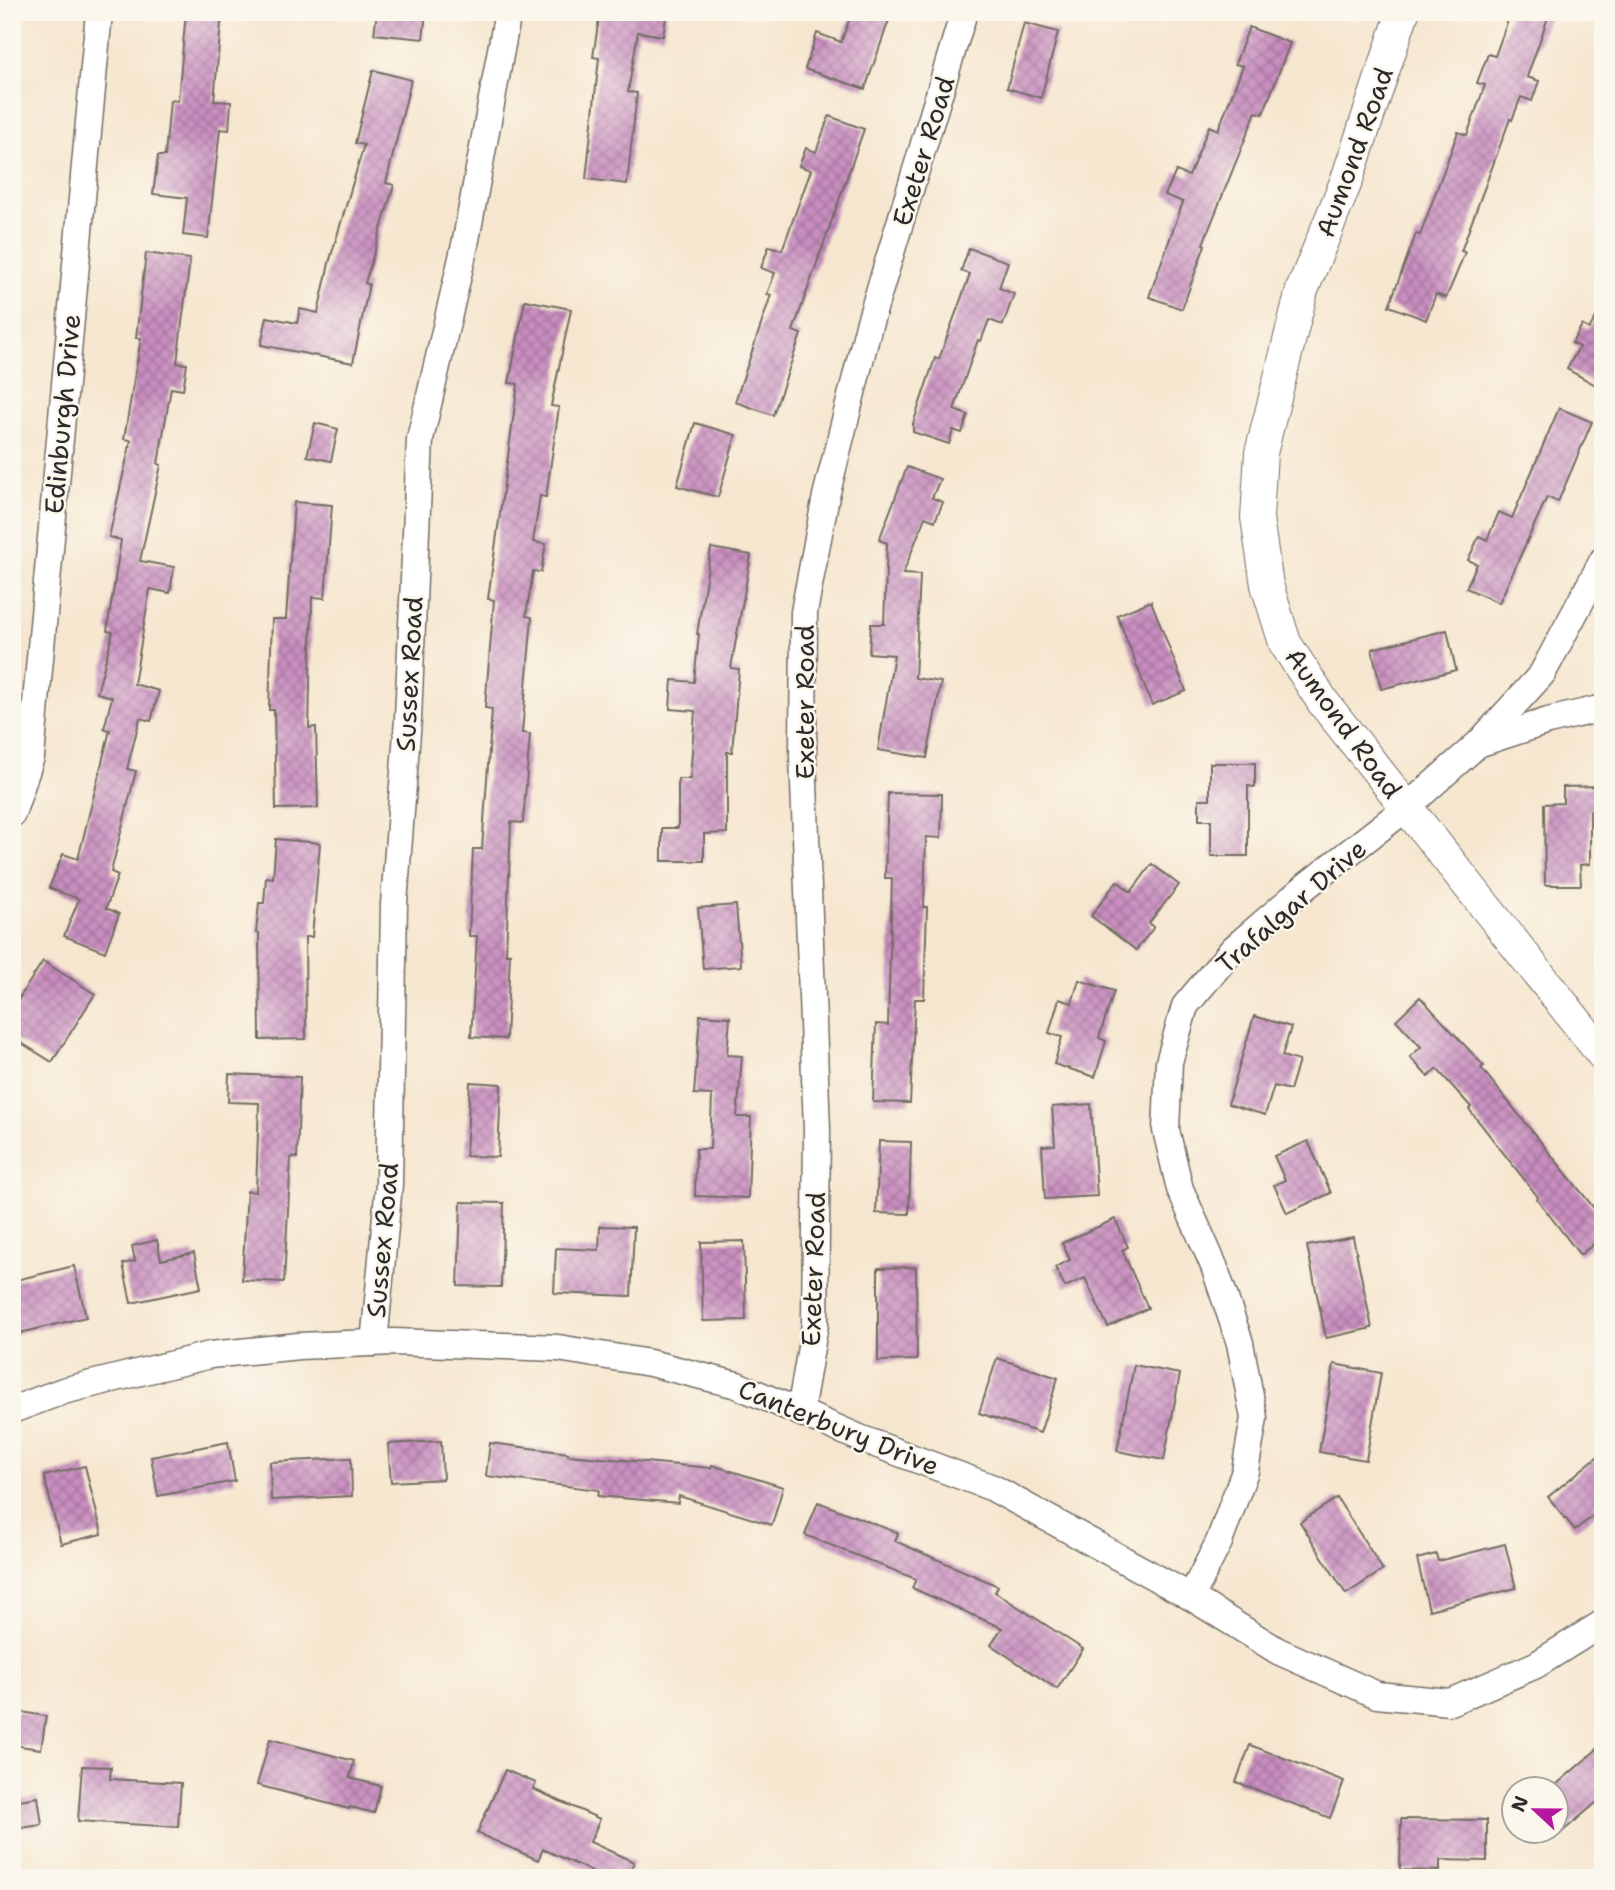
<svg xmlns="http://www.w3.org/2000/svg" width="1615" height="1890" font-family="'Shantell Sans',sans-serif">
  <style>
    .building { fill: url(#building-cross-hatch) }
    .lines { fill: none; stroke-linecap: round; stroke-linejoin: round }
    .minor-casing { stroke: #726c64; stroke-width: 29 }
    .tertiary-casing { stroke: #726c64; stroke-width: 34 }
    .minor { stroke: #fff; stroke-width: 26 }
    .tertiary { stroke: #fff; stroke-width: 32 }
    .labels { text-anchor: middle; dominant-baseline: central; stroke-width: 5; stroke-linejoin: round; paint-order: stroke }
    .street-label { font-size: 26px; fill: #2b2b2b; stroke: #fbf7ec }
  </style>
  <defs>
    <pattern id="building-cross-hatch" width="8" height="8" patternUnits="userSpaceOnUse" patternTransform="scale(1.75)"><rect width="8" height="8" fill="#c98ec0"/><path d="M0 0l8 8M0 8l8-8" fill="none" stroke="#a3749c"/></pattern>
  </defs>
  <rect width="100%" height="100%" fill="#fbf7ec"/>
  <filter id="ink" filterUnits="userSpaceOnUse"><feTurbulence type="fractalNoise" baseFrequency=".0143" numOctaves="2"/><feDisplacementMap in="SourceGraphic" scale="14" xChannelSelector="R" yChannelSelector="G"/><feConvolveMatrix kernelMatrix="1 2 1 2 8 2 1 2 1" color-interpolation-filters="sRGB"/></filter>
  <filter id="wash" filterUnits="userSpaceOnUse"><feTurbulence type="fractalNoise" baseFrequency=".00686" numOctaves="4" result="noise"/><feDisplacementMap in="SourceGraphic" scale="28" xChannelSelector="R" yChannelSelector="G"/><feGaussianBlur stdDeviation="1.57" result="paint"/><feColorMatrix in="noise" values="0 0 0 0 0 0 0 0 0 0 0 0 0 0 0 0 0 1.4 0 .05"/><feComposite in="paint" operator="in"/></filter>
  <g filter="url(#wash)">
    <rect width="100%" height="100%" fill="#f6e6cf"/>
    <g id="blocks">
      <g class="building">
        <polygon points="186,12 222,12 214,101 231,102 229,130 220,129 208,238 183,235 187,198 153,194 158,156 165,156 170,100 178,101"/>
        <polygon points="377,12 426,12 423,39 374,34"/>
        <polygon points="600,12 667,12 663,36 638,32 628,92 637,93 627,184 586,179 599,58 593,57"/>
        <polygon points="852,12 876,12 890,17 865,89 805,69 817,33 841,42"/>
        <polygon points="1511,12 1550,12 1527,77 1539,81 1532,101 1521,97 1512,120 1510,119 1461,251 1465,252 1455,277 1446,298 1436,294 1426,320 1389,306 1416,234 1420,235 1458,132 1467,135 1485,85 1477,83 1488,54 1495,56"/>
        <polygon points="1024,23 1058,32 1041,98 1007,88"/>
        <polygon points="1249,27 1290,43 1263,114 1256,112 1203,244 1205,245 1182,309 1149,297 1183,202 1165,195 1176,171 1189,176 1209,126 1218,130 1243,66 1235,64"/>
        <polygon points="373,70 411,80 386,183 394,185 365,283 369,284 353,363 261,345 267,317 297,323 300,309 318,313 329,263 364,145 355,143"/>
        <polygon points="829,116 864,129 793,331 801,334 773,415 735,402 771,295 767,294 775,273 761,268 769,246 782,250 811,170 799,166 806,148 816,152"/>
        <polygon points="969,248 1008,262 999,288 1014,294 1003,325 989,320 981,341 978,340 954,410 968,415 962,433 953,430 949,444 913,432 913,424 935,358 939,359 970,274 961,271"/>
        <polygon points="146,253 190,259 177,363 187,364 183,390 171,388 158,464 161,465 140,561 174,567 170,593 150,589 134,684 159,691 151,721 140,718 127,769 136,771 111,872 118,875 106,908 119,914 105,952 64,936 79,899 49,888 63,854 78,859 110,730 104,729 112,697 97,693 113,632 107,631 121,540 109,537 131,440 124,439 141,338 136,338"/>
        <polygon points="525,300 571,309 551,406 559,407 546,497 540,496 533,542 546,544 541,572 533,571 526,616 532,617 522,733 530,734 523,823 511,822 506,954 510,954 506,1039 471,1037 477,936 469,936 473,849 482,849 492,709 485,708 494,600 488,599 518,384 509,383"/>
        <polygon points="1603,306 1603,389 1567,369 1579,347 1572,343 1582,325 1589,329"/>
        <polygon points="1559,408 1592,422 1558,502 1547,497 1499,603 1466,588 1477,564 1468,560 1479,536 1487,540 1499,512 1512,518"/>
        <polygon points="315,423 338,429 331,461 307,456"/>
        <polygon points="695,423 736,435 718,497 677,486"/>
        <polygon points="907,467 940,479 932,498 943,502 935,521 925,517 903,574 920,575 915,678 941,682 927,758 878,750 894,655 869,653 871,624 884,624 887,543 879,540"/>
        <polygon points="294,502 332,505 325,598 312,597 309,728 316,727 318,808 276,809 274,710 269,710 272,619 286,619"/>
        <polygon points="711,548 751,555 731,668 739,669 732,752 727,752 727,833 704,834 704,861 662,861 662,828 678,828 678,779 690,779 695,711 670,709 672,680 694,682 699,634 697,634"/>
        <polygon points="1151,601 1186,691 1152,705 1117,615"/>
        <polygon points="1447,630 1456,670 1381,689 1372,649"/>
        <polygon points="1210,763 1255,763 1255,787 1248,786 1248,856 1211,856 1211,820 1199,820 1199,799 1210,799"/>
        <polygon points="1603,786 1603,811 1590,811 1590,864 1580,865 1581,885 1545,885 1544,804 1563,803 1563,787"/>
        <polygon points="888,793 942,794 941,838 926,837 924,907 927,907 924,999 915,999 910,1103 873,1102 876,1024 888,1025 892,878 885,878"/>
        <polygon points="276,839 320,843 312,937 305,937 306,1039 260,1040 259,933 256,933 259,903 264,903 266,877 273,878"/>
        <polygon points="1152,864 1179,885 1149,923 1154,927 1136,950 1091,916 1117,881 1131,892"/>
        <polygon points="736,905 741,966 703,969 698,908"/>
        <polygon points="43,961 95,994 52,1062 12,1037 12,1009"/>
        <polygon points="1079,980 1114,991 1099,1038 1106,1041 1095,1077 1054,1064 1062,1037 1049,1033 1059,999 1072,1003"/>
        <polygon points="1420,997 1484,1066 1481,1068 1603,1219 1603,1237 1580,1255 1537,1199 1538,1197 1469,1109 1471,1107 1437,1069 1428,1077 1410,1057 1421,1047 1396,1020"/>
        <polygon points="700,1015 730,1017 727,1055 742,1056 737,1117 751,1117 748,1198 695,1196 696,1149 710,1149 712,1095 694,1094"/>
        <polygon points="1254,1016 1291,1027 1282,1056 1299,1061 1290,1090 1274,1086 1265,1115 1228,1104"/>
        <polygon points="229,1074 300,1077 297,1158 291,1157 284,1282 242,1280 247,1191 256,1192 259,1103 228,1102"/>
        <polygon points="470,1082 501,1084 498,1157 466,1156"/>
        <polygon points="1091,1104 1097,1196 1045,1199 1042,1146 1055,1145 1052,1107"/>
        <polygon points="879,1141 911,1142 909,1214 876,1213"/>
        <polygon points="1308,1141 1331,1193 1287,1213 1274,1185 1285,1180 1274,1156"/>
        <polygon points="461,1202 504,1203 501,1287 458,1286"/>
        <polygon points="1115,1219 1128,1247 1122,1250 1148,1308 1108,1327 1085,1278 1065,1287 1055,1267 1070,1260 1062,1243"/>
        <polygon points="600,1226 634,1227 631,1296 554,1293 556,1248 599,1250"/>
        <polygon points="1353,1237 1372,1328 1326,1338 1307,1246"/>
        <polygon points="157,1240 161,1260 194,1253 201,1288 131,1303 123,1264 135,1261 132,1246"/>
        <polygon points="744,1241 746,1320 703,1321 701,1242"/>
        <polygon points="74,1266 86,1317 12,1335 12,1281"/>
        <polygon points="916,1267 917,1360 878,1361 878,1268"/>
        <polygon points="997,1358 1058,1378 1040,1433 979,1413"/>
        <polygon points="1334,1364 1381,1373 1366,1460 1319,1452"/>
        <polygon points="1134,1365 1180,1374 1164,1460 1117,1451"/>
        <polygon points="441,1441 443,1479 391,1482 388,1444"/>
        <polygon points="228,1442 235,1481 158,1496 151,1457"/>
        <polygon points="490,1443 568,1453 568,1455 711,1468 712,1465 783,1487 772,1525 679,1496 678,1503 598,1496 599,1490 486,1476"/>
        <polygon points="1603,1452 1603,1508 1575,1530 1548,1497"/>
        <polygon points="351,1458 352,1496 271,1500 270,1462"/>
        <polygon points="85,1466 102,1534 61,1544 44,1476"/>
        <polygon points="1337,1498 1383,1570 1346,1594 1300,1522"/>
        <polygon points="818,1502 898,1533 895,1541 998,1586 995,1592 1083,1649 1057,1689 991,1645 1002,1628 912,1588 916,1579 805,1535"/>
        <polygon points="1505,1544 1516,1588 1429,1610 1417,1559 1436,1554 1438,1561"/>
        <polygon points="15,1711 46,1716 41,1749 12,1745"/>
        <polygon points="270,1739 354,1761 350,1778 381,1786 374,1813 350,1807 349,1809 257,1785"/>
        <polygon points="1603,1744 1603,1797 1556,1837 1556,1785"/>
        <polygon points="1250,1745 1344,1781 1330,1818 1236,1782"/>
        <polygon points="82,1766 111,1767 110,1779 181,1783 178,1827 78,1821"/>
        <polygon points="505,1770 536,1783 533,1789 600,1819 590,1842 634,1862 627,1878 588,1878 591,1871 543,1849 538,1860 477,1833"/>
        <polygon points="38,1797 42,1825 12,1829 12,1801"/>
        <polygon points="1401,1819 1487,1820 1487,1861 1440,1860 1440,1871 1400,1870"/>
      </g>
    </g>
  </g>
  <g filter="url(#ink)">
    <use href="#blocks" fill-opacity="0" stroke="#726c64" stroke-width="2"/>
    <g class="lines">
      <defs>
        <g id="minor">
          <polyline points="1481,743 1548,721 1603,708"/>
          <polyline points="12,814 31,757 99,12"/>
          <polyline points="374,1343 389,1184 394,904 408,719 420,439 465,245 508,12"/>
          <polyline points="12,1410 63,1391 210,1355 299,1346 394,1342 558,1348 650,1363 737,1385 862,1439 993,1488 1191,1597 1278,1651 1377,1695 1450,1702 1536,1665 1603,1623"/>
          <polyline points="800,1412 815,1324 817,1129 803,756 804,612 826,496 869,325 964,12"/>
          <polyline points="1191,1597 1219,1542 1245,1471 1254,1418 1240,1343 1214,1266 1180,1189 1166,1130 1169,1062 1185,1006 1233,949 1305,887 1406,808 1479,743 1542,674 1603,560"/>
        </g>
        <polyline id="tertiary" points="1403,12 1346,182 1302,290 1261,453 1257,518 1267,585 1285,643 1323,702 1603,1055"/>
      </defs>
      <use href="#minor" class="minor-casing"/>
      <use href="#tertiary" class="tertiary-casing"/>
      <use href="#minor" class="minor"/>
      <use href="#tertiary" class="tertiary"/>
    </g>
  </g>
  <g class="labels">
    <g class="street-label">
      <text transform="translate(923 151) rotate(-73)">Exeter Road</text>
      <text transform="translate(1354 152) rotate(-70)">Aumond Road</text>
      <text transform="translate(62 414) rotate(-85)">Edinburgh Drive</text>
      <text transform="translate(409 674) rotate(-87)">Sussex Road</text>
      <text transform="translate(804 702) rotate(-90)">Exeter Road</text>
      <text transform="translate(1344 723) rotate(54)">Aumond Road</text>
      <text transform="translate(1291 906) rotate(-41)">Trafalgar Drive</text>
      <text transform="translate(382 1240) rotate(-85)">Sussex Road</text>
      <text transform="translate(813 1269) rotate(-88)">Exeter Road</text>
      <text transform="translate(839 1427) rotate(22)">Canterbury Drive</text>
    </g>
  </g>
  <rect width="1615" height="1890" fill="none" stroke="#fbf7ec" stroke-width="42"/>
  <g transform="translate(1535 1810) rotate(292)"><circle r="33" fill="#fbf7ec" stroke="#a8a59f" stroke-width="2"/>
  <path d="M0-5L12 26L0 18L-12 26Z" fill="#b5179e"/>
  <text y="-10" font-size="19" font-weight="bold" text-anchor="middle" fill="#2b2b2b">N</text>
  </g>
</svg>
